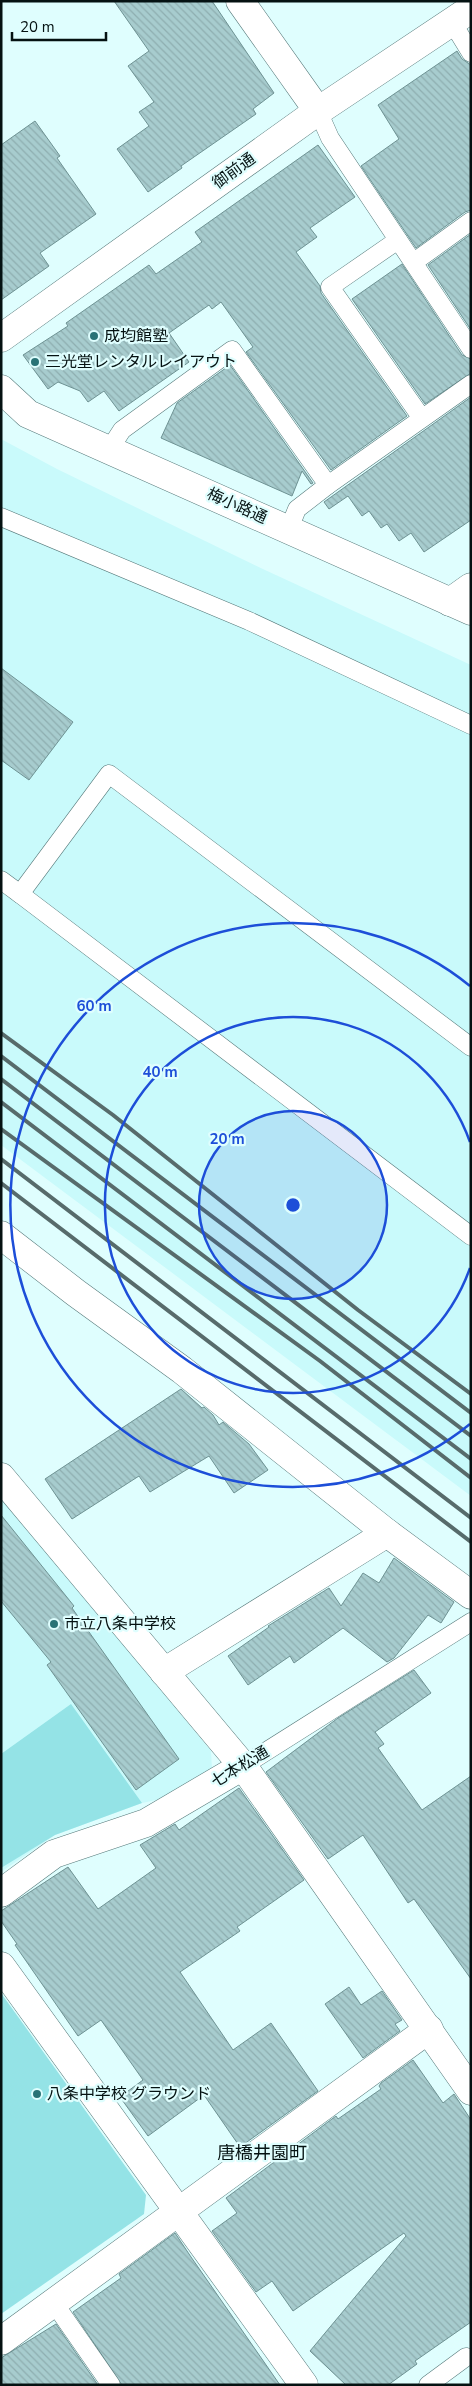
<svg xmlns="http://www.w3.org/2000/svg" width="472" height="2386" font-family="'Nunito Sans','Noto Sans JP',sans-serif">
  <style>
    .built { fill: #c9fafb }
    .grass { fill: #94e3e6 }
    .building { fill: url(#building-back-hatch); stroke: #6e9293 }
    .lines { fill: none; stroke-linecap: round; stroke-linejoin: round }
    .service-casing { stroke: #56797a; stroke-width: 19 }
    .minor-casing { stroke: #56797a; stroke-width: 29 }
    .tertiary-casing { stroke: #56797a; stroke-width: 29 }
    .service { stroke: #fff; stroke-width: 18 }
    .minor { stroke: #fff; stroke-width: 28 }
    .tertiary { stroke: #fff; stroke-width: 28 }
    .rail { stroke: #576b6b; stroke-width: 4 }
    .ring { fill: none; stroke: #1d4ed8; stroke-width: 2.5 }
    .poi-dot { fill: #297376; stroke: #dffefe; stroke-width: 2 }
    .labels { text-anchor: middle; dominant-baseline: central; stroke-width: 4.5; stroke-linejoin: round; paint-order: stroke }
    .street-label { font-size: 16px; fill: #051212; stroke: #dffefe }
    .poi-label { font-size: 16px; fill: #051212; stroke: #dffefe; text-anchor: start }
    .neighbourhood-label { font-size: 18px; fill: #051212; stroke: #dffefe }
    .centre { fill: #1d4ed8; stroke: #dffefe; stroke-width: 2.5 }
    .ring-label { font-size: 15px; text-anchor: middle; font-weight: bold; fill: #1d4ed8; stroke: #dffefe; stroke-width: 4.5; stroke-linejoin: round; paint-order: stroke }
  </style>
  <defs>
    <pattern id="building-back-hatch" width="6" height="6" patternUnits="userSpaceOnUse" patternTransform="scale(1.25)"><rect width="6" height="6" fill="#a7ccce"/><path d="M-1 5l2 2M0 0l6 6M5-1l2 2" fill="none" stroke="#8eaeb0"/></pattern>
  </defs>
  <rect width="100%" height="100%" fill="#dffefe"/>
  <g class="built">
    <polygon points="1,439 57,469 265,570 471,665 471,1496 1,1145"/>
    <polygon points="1,1496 211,1751 212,1769 161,1799 142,1803 55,1835 1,1872"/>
  </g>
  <g class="grass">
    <polygon points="71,1704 142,1803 55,1835 1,1868 1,1754"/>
    <polygon points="1,1993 146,2195 144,2214 1,2314"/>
  </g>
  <g class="building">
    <polygon points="114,1 212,1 274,93 253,109 256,114 181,166 182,168 148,192 117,149 149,126 139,112 154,102 128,66 149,51"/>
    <polygon points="457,51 462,59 471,65 471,210 465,212 416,248 361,166 399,139 378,105"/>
    <polygon points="35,121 60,156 57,158 96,214 40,253 49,266 1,300 1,145"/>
    <polygon points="318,145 355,197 310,228 317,237 296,252 320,286 321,293 407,416 331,470 246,352 253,347 221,302 212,309 209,305 169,333 189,362 119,411 104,391 88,402 80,391 58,382 48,389 23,355 68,326 66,323 149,265 156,274 202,242 195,232"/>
    <polygon points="471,234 471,330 428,265"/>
    <polygon points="402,264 462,355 471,359 471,373 425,404 352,299"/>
    <polygon points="230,365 313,483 311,484 302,471 292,496 161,438 177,403"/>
    <polygon points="471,397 471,520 424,552 411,533 399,541 387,524 381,528 369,511 362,516 348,496 329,509 324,502"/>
    <polygon points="1,668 73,722 29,780 1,760"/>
    <polygon points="181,1389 202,1408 204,1407 213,1415 219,1425 223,1422 249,1444 268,1470 234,1493 209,1456 150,1492 139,1476 72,1519 45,1479"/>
    <polygon points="1,1515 74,1606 72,1608 179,1759 136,1790 47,1665 51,1662 1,1601"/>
    <polygon points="394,1558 454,1602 441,1623 428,1615 394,1658 387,1662 343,1628 294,1663 290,1656 248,1685 228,1656 269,1627 268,1626 329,1588 341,1606 363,1573 379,1583"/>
    <polygon points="414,1670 431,1693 375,1732 384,1744 378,1748 422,1810 471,1776 471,1979 414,1899 408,1903 363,1835 328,1859 266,1772 338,1718"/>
    <polygon points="239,1788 304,1880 237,1927 240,1931 180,1972 233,2050 271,2023 318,2091 240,2147 204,2095 148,2136 120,2097 143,2080 101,2020 78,2036 15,1945 17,1944 1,1921 1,1911 68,1867 98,1909 156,1868 140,1845 175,1824 179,1830"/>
    <polygon points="349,1987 361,2005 382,1991 402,2020 395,2024 400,2031 363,2058 325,2004"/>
    <polygon points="413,2060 443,2103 454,2094 471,2120 471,2322 415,2361 417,2364 388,2385 346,2385 310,2351 406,2236 404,2233 293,2311 272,2281 256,2292 212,2231 237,2213 226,2198 336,2116 338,2119 381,2089 379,2086 381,2083"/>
    <polygon points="175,2233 191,2257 280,2385 122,2385 73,2312 121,2278 119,2274"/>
    <polygon points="56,2324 98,2385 1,2385 1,2358"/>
  </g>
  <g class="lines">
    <defs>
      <g id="service">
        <polyline points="452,22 471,53"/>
        <polyline points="318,111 330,138 471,349"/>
        <polyline points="398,240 330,287 421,417"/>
        <polyline points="414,262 471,221"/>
        <polyline points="109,450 122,430 232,350 328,485"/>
        <polyline points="1,517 249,621 471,725"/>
        <polyline points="289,529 297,509 328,485 471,384"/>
        <polyline points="1,880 20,894 109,774 471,1047"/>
        <polyline points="20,894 471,1236"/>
        <polyline points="243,1766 471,1622"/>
        <polyline points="54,2303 111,2385"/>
        <polyline points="428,2385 466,2357"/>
      </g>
      <g id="minor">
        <polyline points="240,1 318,111"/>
        <polyline points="450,602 471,587"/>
        <polyline points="1,1235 76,1293 182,1370 387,1533 471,1595"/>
        <polyline points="1,1477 243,1766 471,2091"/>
        <polyline points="164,1672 387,1533"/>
        <polyline points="1,1893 54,1854 146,1823 243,1766"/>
        <polyline points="1,1966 304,2385"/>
        <polyline points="1,2341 429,2029"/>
      </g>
      <g id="tertiary">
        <polyline points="1,338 318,111 471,9"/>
        <polyline points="1,389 28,414 471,611"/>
      </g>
    </defs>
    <use href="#service" class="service-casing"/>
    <use href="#minor" class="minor-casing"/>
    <use href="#tertiary" class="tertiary-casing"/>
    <use href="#service" class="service"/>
    <use href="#minor" class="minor"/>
    <use href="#tertiary" class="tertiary"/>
    <g class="rail">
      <polyline points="1,1033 113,1115 358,1310 471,1394"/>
      <polyline points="1,1056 471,1413"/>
      <polyline points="1,1079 471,1436"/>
      <polyline points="1,1102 471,1459"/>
      <polyline points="1,1129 320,1361 471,1478"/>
      <polyline points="1,1159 471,1518"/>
      <polyline points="1,1183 471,1542"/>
    </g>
  </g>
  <circle cx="293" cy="1205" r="94" fill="#1d4ed8" fill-opacity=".12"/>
  <g class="ring">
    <circle cx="293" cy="1205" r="94"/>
    <path d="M470 1268A188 188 0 1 1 470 1142"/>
    <path d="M470 1424A282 282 0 1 1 470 986"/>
  </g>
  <g class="poi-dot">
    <circle cx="94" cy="336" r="5"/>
    <circle cx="35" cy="362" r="5"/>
    <circle cx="54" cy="1624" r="5"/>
    <circle cx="37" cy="2094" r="5"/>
  </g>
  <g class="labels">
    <g class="street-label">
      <text transform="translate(234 171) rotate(-36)">御前通</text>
      <text transform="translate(237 506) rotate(24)">梅小路通</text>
      <text transform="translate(240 1767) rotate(-31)">七本松通</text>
    </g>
    <g class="poi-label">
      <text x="104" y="336">成均館塾</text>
      <text x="45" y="362">三光堂レンタルレイアウト</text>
      <text x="64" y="1624">市立八条中学校</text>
      <text x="47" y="2094">八条中学校 グラウンド</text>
    </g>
    <g class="neighbourhood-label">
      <text x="262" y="2153">唐橋井園町</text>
    </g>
  </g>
  <circle cx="293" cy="1205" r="8" class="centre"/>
  <g class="ring-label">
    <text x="94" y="1011">60 m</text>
    <text x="160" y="1077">40 m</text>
    <text x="227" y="1144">20 m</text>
  </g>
  <rect width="472" height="2386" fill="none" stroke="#051212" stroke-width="5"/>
  <path d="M12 32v8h94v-8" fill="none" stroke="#051212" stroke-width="2.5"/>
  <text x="20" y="32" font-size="15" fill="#051212" stroke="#dffefe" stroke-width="4" paint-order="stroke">20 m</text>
</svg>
